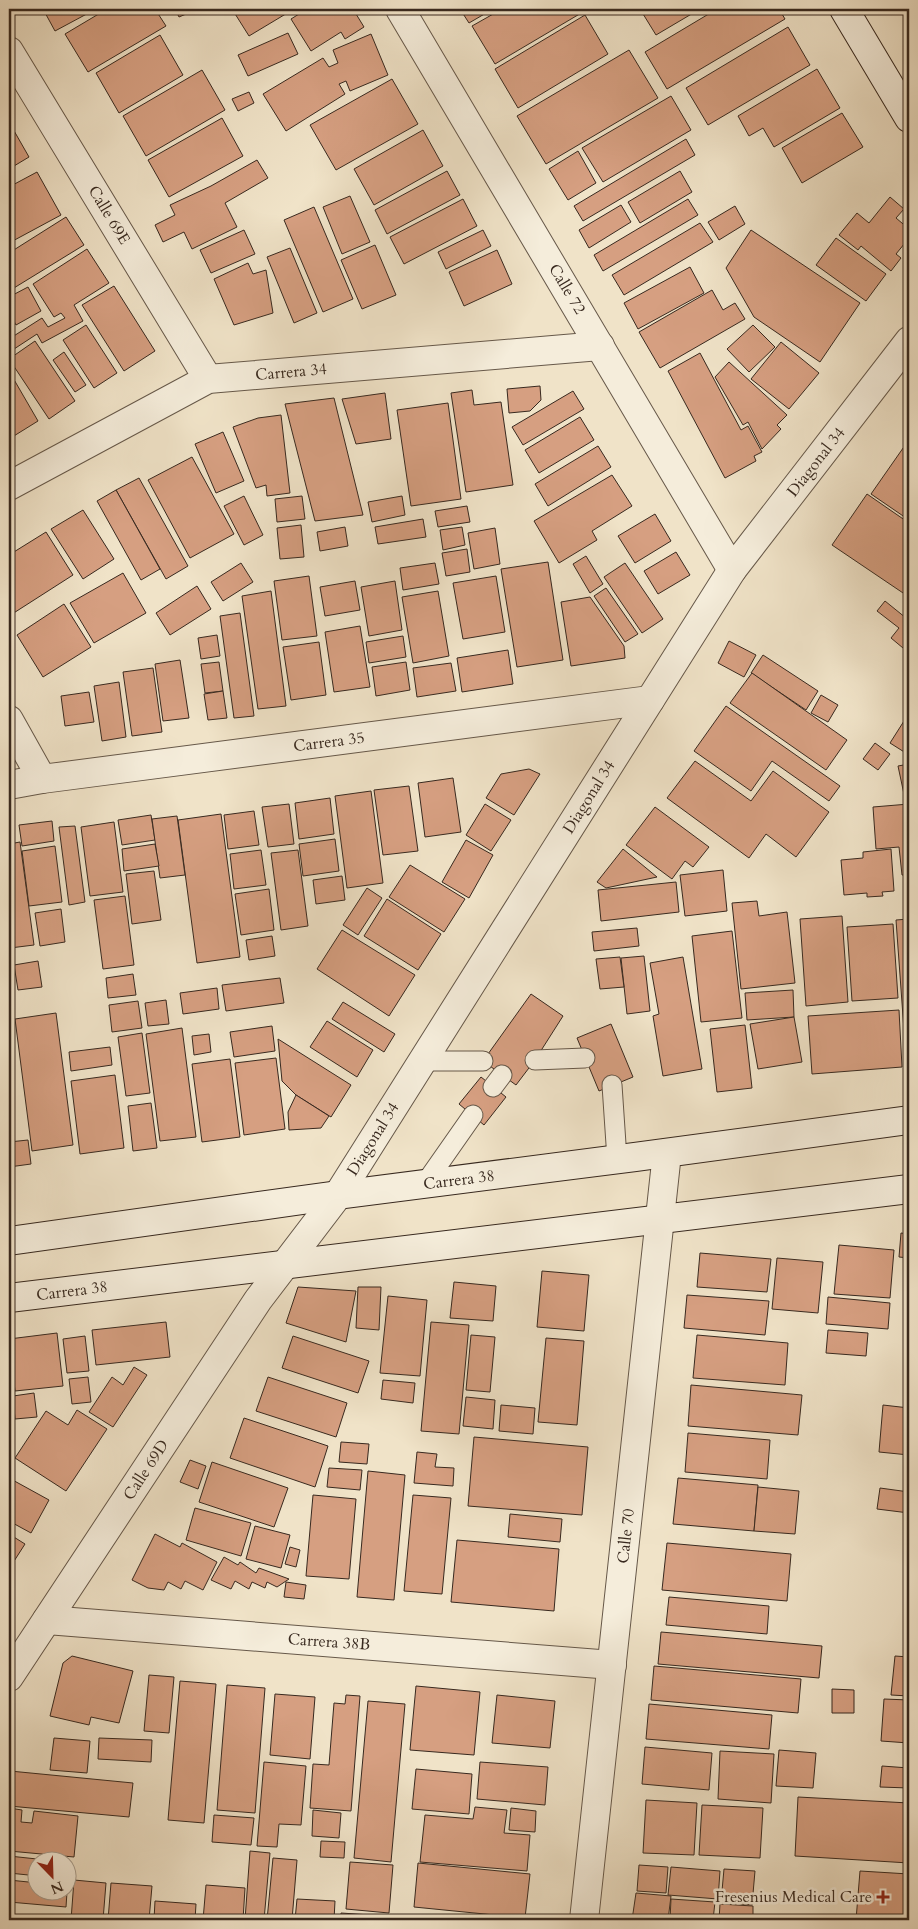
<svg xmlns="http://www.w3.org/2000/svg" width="918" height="1929" font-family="Cardo,serif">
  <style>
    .building { fill: #d69f81; stroke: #38291f }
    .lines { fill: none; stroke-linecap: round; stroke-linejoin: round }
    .lane-casing { stroke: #665849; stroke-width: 21 }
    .street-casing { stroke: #665849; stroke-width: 30 }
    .secondary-casing { stroke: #38291f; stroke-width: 30 }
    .lane { stroke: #f5eddb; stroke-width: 19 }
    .street { stroke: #f5eddb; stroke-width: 28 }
    .secondary { stroke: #f5eddb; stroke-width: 28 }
    .poi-dot { fill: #8f2418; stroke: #f5eddb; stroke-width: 2 }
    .labels { text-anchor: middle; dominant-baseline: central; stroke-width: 5; stroke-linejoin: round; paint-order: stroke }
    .street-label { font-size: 16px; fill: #38291f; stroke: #f5eddb }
    .poi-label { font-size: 16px; fill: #38291f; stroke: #f5eddb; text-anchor: end }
  </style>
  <rect width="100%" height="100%" fill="#f0e3c8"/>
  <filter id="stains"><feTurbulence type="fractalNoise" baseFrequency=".004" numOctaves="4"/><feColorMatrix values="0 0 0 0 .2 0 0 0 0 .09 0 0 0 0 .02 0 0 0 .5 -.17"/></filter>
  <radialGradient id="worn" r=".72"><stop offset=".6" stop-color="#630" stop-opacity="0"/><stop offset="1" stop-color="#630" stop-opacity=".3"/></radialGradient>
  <g class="building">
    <polygon points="43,9 96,9 55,31"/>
    <polygon points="107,9 155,9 166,26 88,72 65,34"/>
    <polygon points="175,9 198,9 179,17"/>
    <polygon points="232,9 294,9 249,36"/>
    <polygon points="307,9 353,9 364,27 345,39 341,32 311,51 291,19"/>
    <polygon points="460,9 493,9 469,23"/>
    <polygon points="502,9 588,9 495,64 472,26"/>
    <polygon points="640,9 700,9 656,35"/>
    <polygon points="717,9 779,9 785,19 667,89 645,52"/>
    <polygon points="585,15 608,54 518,108 495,69"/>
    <polygon points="788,27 810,65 708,125 686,88"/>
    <polygon points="288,33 298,54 248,76 238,55"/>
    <polygon points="371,34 388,75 350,91 346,81 339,84 345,94 286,131 263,94 323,58 329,67 338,63 333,50"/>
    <polygon points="160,35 183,75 119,113 96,73"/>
    <polygon points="629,50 658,98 546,164 517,116"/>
    <polygon points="817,69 840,108 774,147 763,128 749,136 738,116"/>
    <polygon points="202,70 225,110 146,156 123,116"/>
    <polygon points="392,79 418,124 336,170 310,125"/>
    <polygon points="249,92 254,103 238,111 232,99"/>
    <polygon points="671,96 691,130 603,182 582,148"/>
    <polygon points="842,113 863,147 802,183 782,148"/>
    <polygon points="222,118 243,156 169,197 148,160"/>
    <polygon points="9,122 29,157 9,169"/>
    <polygon points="423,130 443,166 374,205 354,169"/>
    <polygon points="686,139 695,155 583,221 574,206"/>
    <polygon points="578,151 596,183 568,200 549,169"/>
    <polygon points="257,160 268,178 225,203 237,227 192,249 184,232 163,242 155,225 175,215 170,205 211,186"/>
    <polygon points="447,171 460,195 387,234 375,210"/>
    <polygon points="680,171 692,192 640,223 628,202"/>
    <polygon points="37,172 61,215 9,243 9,187"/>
    <polygon points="350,196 370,242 342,254 323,207"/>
    <polygon points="890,197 904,209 896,218 909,229 909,238 896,254 901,258 891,271 861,246 858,250 839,235 857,213 869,223"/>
    <polygon points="463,199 477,226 404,264 390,237"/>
    <polygon points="688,199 698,215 603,271 594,255"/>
    <polygon points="621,205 631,222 589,248 579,230"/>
    <polygon points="735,206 745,224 719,240 708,222"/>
    <polygon points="314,207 353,299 323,312 284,220"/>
    <polygon points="66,217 84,245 9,291 9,253"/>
    <polygon points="700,223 713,242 624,295 612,275"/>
    <polygon points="244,230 255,254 211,273 200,250"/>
    <polygon points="483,230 491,246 446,269 438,252"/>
    <polygon points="751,230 860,303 820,362 754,317 726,268"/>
    <polygon points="836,238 886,274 866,301 816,265"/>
    <polygon points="375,245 396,295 362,309 341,260"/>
    <polygon points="290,248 317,313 294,323 267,257"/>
    <polygon points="87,249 109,283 74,305 83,321 42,343 37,334 11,351 9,339 42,318 48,327 65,318 61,313 54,317 33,284"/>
    <polygon points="497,250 512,284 464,306 449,272"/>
    <polygon points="248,263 253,274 266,270 273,313 234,325 214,279"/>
    <polygon points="690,267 704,293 638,329 624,303"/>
    <polygon points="114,286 155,351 124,371 82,305"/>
    <polygon points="28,287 41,311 16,325 9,312 9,297"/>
    <polygon points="712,290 723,310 735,303 745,319 660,368 639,332"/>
    <polygon points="86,325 117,373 94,388 63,340"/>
    <polygon points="753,325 775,347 749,372 727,349"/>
    <polygon points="35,341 75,401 49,419 9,359"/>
    <polygon points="781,342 819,373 789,409 751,379"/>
    <polygon points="64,352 86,385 75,392 53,360"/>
    <polygon points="700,353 741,430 748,426 762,452 754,456 756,461 725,478 668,371"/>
    <polygon points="729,362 787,415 777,425 781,429 762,449 748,422 743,425 715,377"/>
    <polygon points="9,371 38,421 9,439"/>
    <polygon points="540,386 541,400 530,411 509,413 507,389"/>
    <polygon points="472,390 474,405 501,402 513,485 466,492 451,393"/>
    <polygon points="573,391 584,409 523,445 512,427"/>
    <polygon points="385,393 391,439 356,444 342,399"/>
    <polygon points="334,398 363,515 315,521 285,404"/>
    <polygon points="448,403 461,499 411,506 397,410"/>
    <polygon points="281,415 290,493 267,496 266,485 256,488 233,427 258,418"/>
    <polygon points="580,417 594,440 539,473 525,450"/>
    <polygon points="223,432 244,481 216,493 195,444"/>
    <polygon points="908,441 909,442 909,520 871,494"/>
    <polygon points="598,446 611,467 548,506 535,484"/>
    <polygon points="192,457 234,534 190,558 148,480"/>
    <polygon points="612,475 632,506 592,531 597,540 559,563 534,521"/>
    <polygon points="139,478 188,566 166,579 116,490"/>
    <polygon points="116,490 160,569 141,580 97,501"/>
    <polygon points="867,494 909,523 909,597 832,545"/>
    <polygon points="244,496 263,535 244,545 224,506"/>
    <polygon points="302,496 305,519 277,522 275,499"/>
    <polygon points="402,496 405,515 372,522 368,502"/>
    <polygon points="467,506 470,522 438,527 435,511"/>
    <polygon points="83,510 114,559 83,579 51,529"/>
    <polygon points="655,514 671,541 635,563 618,536"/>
    <polygon points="423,519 426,537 378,544 375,527"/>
    <polygon points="301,525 304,557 280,559 277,528"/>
    <polygon points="345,527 348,546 320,551 317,532"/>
    <polygon points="462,527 465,545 443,550 440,530"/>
    <polygon points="495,528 500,564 474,569 468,533"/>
    <polygon points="46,532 73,575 9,616 9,555"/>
    <polygon points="467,549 470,572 446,576 442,553"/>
    <polygon points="676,552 690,575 658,594 644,571"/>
    <polygon points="586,556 603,584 590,593 573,564"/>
    <polygon points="548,562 563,660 517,667 501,569"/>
    <polygon points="241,563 253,582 223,601 211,582"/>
    <polygon points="435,563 439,584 403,590 400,568"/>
    <polygon points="625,563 663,619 642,633 604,577"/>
    <polygon points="123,573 146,613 94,643 70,603"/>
    <polygon points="309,576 317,636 282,640 274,581"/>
    <polygon points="496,576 505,632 463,639 453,583"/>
    <polygon points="355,581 360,610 325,616 320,587"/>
    <polygon points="395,581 402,630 369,636 361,587"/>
    <polygon points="197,586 211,609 170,635 156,613"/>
    <polygon points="606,588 638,634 625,642 594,596"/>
    <polygon points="271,591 286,706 258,709 242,596"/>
    <polygon points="438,591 449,656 413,663 402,597"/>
    <polygon points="590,597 624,646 625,658 571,666 561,602"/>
    <polygon points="885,601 906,618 909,614 909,653 891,638 899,628 877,611"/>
    <polygon points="64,604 91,647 43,677 17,635"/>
    <polygon points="240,613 254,716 234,718 220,616"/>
    <polygon points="360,626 370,687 334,692 325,632"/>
    <polygon points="217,635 220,656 201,659 198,638"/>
    <polygon points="403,636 406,657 369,663 366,642"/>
    <polygon points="729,641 756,655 744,677 718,663"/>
    <polygon points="319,642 326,695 291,700 283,647"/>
    <polygon points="508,650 513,684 462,692 457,658"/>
    <polygon points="763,655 818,691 806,710 751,673"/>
    <polygon points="180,660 189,718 163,721 155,664"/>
    <polygon points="219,662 223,691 205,693 201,664"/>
    <polygon points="406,662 410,690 376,696 372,667"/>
    <polygon points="451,663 456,691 417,697 413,668"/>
    <polygon points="153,668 162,732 132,736 123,672"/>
    <polygon points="752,673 847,740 826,770 730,703"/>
    <polygon points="119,682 126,737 102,741 94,686"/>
    <polygon points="223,691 227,718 208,720 204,694"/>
    <polygon points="89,692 94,722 65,726 61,696"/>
    <polygon points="821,695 838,705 828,722 811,713"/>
    <polygon points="726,706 840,786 829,801 772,761 751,791 694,751"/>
    <polygon points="904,721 909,725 909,755 890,743"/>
    <polygon points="875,743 890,754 878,770 863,759"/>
    <polygon points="695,761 751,801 773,771 829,812 796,857 766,834 749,858 667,798"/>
    <polygon points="909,764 909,798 905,799 898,766"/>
    <polygon points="529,769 540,774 514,815 486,798 501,774"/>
    <polygon points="453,778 461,832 425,837 418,783"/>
    <polygon points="409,786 418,851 383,855 374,790"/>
    <polygon points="371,791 383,883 347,888 335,796"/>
    <polygon points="330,798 334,834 299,839 295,803"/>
    <polygon points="289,804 294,844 268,847 262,807"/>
    <polygon points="485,804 511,820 491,851 466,835"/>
    <polygon points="909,804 909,875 902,875 899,847 876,849 873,807"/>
    <polygon points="655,807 709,847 693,867 685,861 672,879 626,845"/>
    <polygon points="254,811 259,845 228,849 224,815"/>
    <polygon points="221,814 240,957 197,963 178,820"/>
    <polygon points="151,815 155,840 122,845 118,820"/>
    <polygon points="177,816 185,875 160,878 152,819"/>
    <polygon points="52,821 54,841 22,846 19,825"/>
    <polygon points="114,822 123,892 90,896 81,827"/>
    <polygon points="75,826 85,902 69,905 59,827"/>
    <polygon points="335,839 339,871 303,876 299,844"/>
    <polygon points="466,840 493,855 469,898 442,882"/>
    <polygon points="20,842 34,945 10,948 9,844"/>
    <polygon points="155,844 159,866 124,871 122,849"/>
    <polygon points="55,846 62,902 29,906 22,851"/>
    <polygon points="623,849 657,877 606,888 597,882"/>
    <polygon points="891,849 894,891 882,892 883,896 867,897 867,893 844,895 841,860 863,858 863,852"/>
    <polygon points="261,850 266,885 234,889 230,854"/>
    <polygon points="298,850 308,926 281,930 271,853"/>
    <polygon points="410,865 465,899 444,932 389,897"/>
    <polygon points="723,870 727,911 685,916 680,875"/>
    <polygon points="154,871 161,920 132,924 126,874"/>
    <polygon points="342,876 345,900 316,904 313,880"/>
    <polygon points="676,882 679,912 601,921 598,890"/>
    <polygon points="367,888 382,898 358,935 343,925"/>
    <polygon points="269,889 274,930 241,935 235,894"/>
    <polygon points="125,896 134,965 103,969 94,900"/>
    <polygon points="387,899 441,934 418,970 364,936"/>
    <polygon points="757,901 759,916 787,912 795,983 741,989 732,903"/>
    <polygon points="61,909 65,942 40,946 35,913"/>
    <polygon points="842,916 848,1002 806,1006 800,919"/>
    <polygon points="909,919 909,1044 905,1044 896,920"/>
    <polygon points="893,924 898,998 852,1001 847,927"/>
    <polygon points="637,928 639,946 594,951 592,932"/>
    <polygon points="342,930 415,975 389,1016 317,969"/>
    <polygon points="732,931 742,1018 701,1022 692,936"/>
    <polygon points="272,936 275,956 249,960 246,940"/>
    <polygon points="644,956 650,1011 627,1014 621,958"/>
    <polygon points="620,957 624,987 600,989 596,959"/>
    <polygon points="683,957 702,1069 663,1076 653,1016 659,1014 650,963"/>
    <polygon points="38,961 42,987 18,990 14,965"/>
    <polygon points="133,974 136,995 108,998 106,978"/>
    <polygon points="280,978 284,1003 226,1011 222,985"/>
    <polygon points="10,979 13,1004 9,1004 9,980"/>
    <polygon points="217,988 219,1009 183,1014 180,993"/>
    <polygon points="793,990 794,1017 747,1020 745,993"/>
    <polygon points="531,994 563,1016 535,1060 516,1085 483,1061"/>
    <polygon points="166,1000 169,1024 148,1026 145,1003"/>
    <polygon points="138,1001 142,1028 112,1032 109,1005"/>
    <polygon points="343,1002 395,1034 384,1052 332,1019"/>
    <polygon points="899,1010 902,1067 812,1074 808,1016"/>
    <polygon points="56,1013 73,1145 32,1151 15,1019"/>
    <polygon points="794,1017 802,1062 758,1069 750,1024"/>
    <polygon points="327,1021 373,1050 357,1077 310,1047"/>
    <polygon points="611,1024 633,1077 599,1091 577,1038"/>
    <polygon points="745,1025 752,1088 717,1092 710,1029"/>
    <polygon points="272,1026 275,1051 234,1057 230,1032"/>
    <polygon points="182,1028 196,1137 160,1141 146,1034"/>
    <polygon points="142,1033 150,1093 126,1096 118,1037"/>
    <polygon points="209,1034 211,1052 194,1055 192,1036"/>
    <polygon points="278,1039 351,1085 331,1117 296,1095 282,1081"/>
    <polygon points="110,1047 112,1065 71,1071 69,1052"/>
    <polygon points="276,1058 285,1129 244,1135 235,1063"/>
    <polygon points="230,1059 240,1137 202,1142 192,1064"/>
    <polygon points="115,1075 124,1148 80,1154 71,1081"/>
    <polygon points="481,1077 506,1097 484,1125 459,1104"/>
    <polygon points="296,1095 329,1116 321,1128 289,1130 288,1112"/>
    <polygon points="151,1103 157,1148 133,1151 128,1106"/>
    <polygon points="28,1140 31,1164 9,1167 9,1142"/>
    <polygon points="901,1233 909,1234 909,1258 899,1257"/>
    <polygon points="839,1245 894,1250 890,1298 834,1294"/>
    <polygon points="700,1253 771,1259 767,1292 697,1287"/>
    <polygon points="777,1258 823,1262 818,1313 772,1309"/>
    <polygon points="542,1271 589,1275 584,1331 537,1327"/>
    <polygon points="454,1282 496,1286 493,1321 450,1318"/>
    <polygon points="298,1287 356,1291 346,1342 286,1323"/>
    <polygon points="358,1287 381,1287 379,1330 356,1328"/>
    <polygon points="687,1295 769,1301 765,1335 684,1328"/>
    <polygon points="388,1296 427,1300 420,1376 380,1373"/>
    <polygon points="828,1297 890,1303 888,1329 826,1324"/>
    <polygon points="166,1322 170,1357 96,1365 92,1330"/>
    <polygon points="431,1322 469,1325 459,1434 421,1431"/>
    <polygon points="828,1330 868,1333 866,1356 826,1353"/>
    <polygon points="57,1333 63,1386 15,1391 9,1339"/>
    <polygon points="471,1335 495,1337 490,1392 466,1390"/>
    <polygon points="697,1335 788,1343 785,1385 693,1378"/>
    <polygon points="85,1336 89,1371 67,1373 63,1339"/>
    <polygon points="293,1336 369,1361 358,1393 282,1368"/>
    <polygon points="546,1338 584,1341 577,1425 538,1422"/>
    <polygon points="134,1367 147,1375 113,1427 89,1412 112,1377 123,1385"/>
    <polygon points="88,1377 91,1402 72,1404 69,1379"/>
    <polygon points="268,1377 347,1403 336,1437 256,1411"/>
    <polygon points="383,1380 415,1383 413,1403 381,1399"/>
    <polygon points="691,1385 802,1395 798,1435 688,1426"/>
    <polygon points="34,1393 37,1417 15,1419 13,1396"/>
    <polygon points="466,1397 495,1400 493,1429 463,1426"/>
    <polygon points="501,1405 535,1408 533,1434 499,1431"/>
    <polygon points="883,1405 909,1408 909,1455 879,1452"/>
    <polygon points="77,1410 107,1429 66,1491 15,1458 46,1411 68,1425"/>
    <polygon points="244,1418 328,1446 315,1487 230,1458"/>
    <polygon points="688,1433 770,1440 767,1479 685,1472"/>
    <polygon points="474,1437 588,1447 582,1515 468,1506"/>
    <polygon points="341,1442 369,1444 367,1464 339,1462"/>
    <polygon points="417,1452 437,1454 435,1467 454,1468 453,1486 414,1483"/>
    <polygon points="190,1460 206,1466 198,1489 180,1482"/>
    <polygon points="212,1462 288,1488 274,1527 199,1502"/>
    <polygon points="329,1468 362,1470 360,1490 327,1487"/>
    <polygon points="368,1471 405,1475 394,1600 357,1597"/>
    <polygon points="9,1478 49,1500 31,1533 9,1521"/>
    <polygon points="678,1478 758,1485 754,1531 673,1524"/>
    <polygon points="758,1487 799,1491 795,1534 754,1531"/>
    <polygon points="880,1488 909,1492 909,1513 877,1509"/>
    <polygon points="313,1495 356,1499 349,1579 306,1576"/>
    <polygon points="413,1495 451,1498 442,1594 404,1591"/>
    <polygon points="195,1508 251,1523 241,1556 186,1540"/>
    <polygon points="510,1514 562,1519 560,1542 508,1537"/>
    <polygon points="255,1526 290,1535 281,1568 246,1559"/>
    <polygon points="9,1534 25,1544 9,1569"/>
    <polygon points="155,1534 180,1547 182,1543 217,1562 203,1590 185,1581 181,1589 168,1582 164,1590 148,1588 132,1580"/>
    <polygon points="457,1540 559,1549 554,1611 451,1602"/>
    <polygon points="667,1543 791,1554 787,1601 662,1590"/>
    <polygon points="290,1547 300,1550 296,1567 285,1564"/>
    <polygon points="224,1557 238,1565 240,1562 256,1573 259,1568 289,1579 277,1587 267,1582 265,1588 252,1582 249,1589 235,1581 231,1589 211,1580"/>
    <polygon points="286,1582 306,1585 304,1599 284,1597"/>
    <polygon points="909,1596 909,1641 905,1641"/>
    <polygon points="669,1597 769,1606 767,1634 666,1625"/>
    <polygon points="661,1632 822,1646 819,1678 658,1664"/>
    <polygon points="72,1656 133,1671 119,1723 91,1717 89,1725 50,1716 63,1663"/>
    <polygon points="895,1656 909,1657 909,1696 891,1695"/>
    <polygon points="654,1666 801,1679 798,1713 651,1700"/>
    <polygon points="149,1675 174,1677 169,1733 144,1731"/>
    <polygon points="180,1681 216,1684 204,1823 168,1820"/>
    <polygon points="227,1685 265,1688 255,1813 217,1810"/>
    <polygon points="416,1686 480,1692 474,1755 410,1750"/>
    <polygon points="832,1689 854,1690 854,1713 832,1713"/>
    <polygon points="275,1694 315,1697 310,1759 270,1755"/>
    <polygon points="346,1695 360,1696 351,1811 310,1808 313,1764 329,1765 334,1703 345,1704"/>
    <polygon points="497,1695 555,1701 550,1748 492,1743"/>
    <polygon points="884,1699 909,1700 909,1743 881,1741"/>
    <polygon points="368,1701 405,1704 391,1862 354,1858"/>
    <polygon points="649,1704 772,1715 769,1749 646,1739"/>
    <polygon points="54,1738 90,1741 87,1773 50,1770"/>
    <polygon points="99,1738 152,1740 151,1762 98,1759"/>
    <polygon points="645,1747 712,1753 709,1790 642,1784"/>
    <polygon points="779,1750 816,1753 813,1788 776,1786"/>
    <polygon points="720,1751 774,1754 771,1803 718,1799"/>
    <polygon points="264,1762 306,1766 301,1825 279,1824 277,1847 257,1846"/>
    <polygon points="480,1762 548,1767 545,1805 477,1799"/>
    <polygon points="882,1766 909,1768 909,1788 880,1787"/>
    <polygon points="416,1769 472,1774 469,1814 412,1809"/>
    <polygon points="10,1771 133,1783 129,1817 9,1806"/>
    <polygon points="798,1797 909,1803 909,1863 795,1856"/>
    <polygon points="646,1800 697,1803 694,1855 643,1853"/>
    <polygon points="702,1805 763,1808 760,1858 699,1855"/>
    <polygon points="475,1807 507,1810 504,1833 530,1835 527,1871 420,1862 425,1815 473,1819"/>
    <polygon points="9,1808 22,1810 21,1822 32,1823 34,1811 78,1816 74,1857 9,1851"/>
    <polygon points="511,1808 536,1811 535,1832 509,1830"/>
    <polygon points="313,1810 341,1813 339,1838 312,1836"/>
    <polygon points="214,1815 254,1818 251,1845 212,1842"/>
    <polygon points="321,1841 345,1842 344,1858 320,1857"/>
    <polygon points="250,1851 270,1853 264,1920 245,1920"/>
    <polygon points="9,1856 65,1862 38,1862 38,1876 9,1873"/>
    <polygon points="273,1858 297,1860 292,1920 267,1920"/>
    <polygon points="350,1862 393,1865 389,1913 346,1909"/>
    <polygon points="418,1863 530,1874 525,1918 414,1907"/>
    <polygon points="639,1865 668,1867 666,1893 637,1891"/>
    <polygon points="671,1867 720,1871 718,1899 668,1895"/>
    <polygon points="724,1869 755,1871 752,1905 721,1902"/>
    <polygon points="860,1871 909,1874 909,1920 856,1920"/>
    <polygon points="9,1880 38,1883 38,1892 67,1892 66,1907 9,1902"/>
    <polygon points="74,1880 106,1883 103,1920 71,1920"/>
    <polygon points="111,1883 152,1886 149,1920 108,1920"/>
    <polygon points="206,1885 245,1888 243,1920 203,1920"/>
    <polygon points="636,1893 671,1896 668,1920 632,1920"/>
    <polygon points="297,1899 335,1901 334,1920 295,1920"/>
    <polygon points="671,1899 715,1902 713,1920 670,1920"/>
    <polygon points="155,1901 196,1904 195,1920 154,1920"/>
    <polygon points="720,1904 753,1906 753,1920 719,1920"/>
    <polygon points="341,1913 385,1916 385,1920 341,1920"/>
    <polygon points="46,1916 64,1917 63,1920 45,1920"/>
  </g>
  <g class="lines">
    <defs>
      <g id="lane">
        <polyline points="535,1060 585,1058"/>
        <polyline points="422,1061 483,1061"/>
        <polyline points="612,1085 617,1159"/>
        <polyline points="493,1087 502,1075"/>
        <polyline points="424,1185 473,1115"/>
      </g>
      <g id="street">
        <polyline points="400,9 732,570"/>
        <polyline points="9,51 208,379"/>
        <polyline points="9,486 208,379 600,346"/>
        <polyline points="9,720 42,779"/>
        <polyline points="9,785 42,779 650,700"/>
        <polyline points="47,1620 612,1665"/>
        <polyline points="9,1677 258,1300 338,1195 732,570 909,341"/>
        <polyline points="584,1920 667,1153"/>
      </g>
      <g id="secondary">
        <polyline points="844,9 909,118"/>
        <polyline points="9,1241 338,1195 635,1157 909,1120"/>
        <polyline points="9,1298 909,1189"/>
      </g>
    </defs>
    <use href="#lane" class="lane-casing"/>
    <use href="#street" class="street-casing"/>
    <use href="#secondary" class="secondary-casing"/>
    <use href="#lane" class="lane"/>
    <use href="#street" class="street"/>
    <use href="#secondary" class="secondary"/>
  </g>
  <path class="poi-dot" d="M880.5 1889.5h5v5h5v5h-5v5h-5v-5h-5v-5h5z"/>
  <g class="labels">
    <g class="street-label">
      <text transform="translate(109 215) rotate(59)">Calle 69E</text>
      <text transform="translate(567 289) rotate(59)">Calle 72</text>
      <text transform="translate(291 372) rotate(-5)">Carrera 34</text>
      <text transform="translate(816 462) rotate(-52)">Diagonal 34</text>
      <text transform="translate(329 742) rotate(-7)">Carrera 35</text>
      <text transform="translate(589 797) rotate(-58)">Diagonal 34</text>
      <text transform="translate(373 1139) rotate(-58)">Diagonal 34</text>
      <text transform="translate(459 1180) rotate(-7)">Carrera 38</text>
      <text transform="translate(72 1291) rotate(-7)">Carrera 38</text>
      <text transform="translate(146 1470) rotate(-57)">Calle 69D</text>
      <text transform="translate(626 1536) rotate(-84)">Calle 70</text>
      <text transform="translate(329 1642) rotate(4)">Carrera 38B</text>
    </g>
    <g class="poi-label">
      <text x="872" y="1897">Fresenius Medical Care</text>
    </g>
  </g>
  <rect width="918" height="1929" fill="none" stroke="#f0e3c8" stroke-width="30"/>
  <rect x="10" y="10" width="898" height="1909" fill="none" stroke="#38291f" stroke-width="2.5"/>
  <rect x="15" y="15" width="888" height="1899" fill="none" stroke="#38291f"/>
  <g transform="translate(52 1876) rotate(157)"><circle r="24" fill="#f5eddb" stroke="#a99f90"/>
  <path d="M0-4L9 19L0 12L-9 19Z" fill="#8f2418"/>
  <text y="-8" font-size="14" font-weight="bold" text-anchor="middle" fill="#38291f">N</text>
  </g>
  <rect width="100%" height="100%" filter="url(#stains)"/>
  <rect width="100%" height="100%" fill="url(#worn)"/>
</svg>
